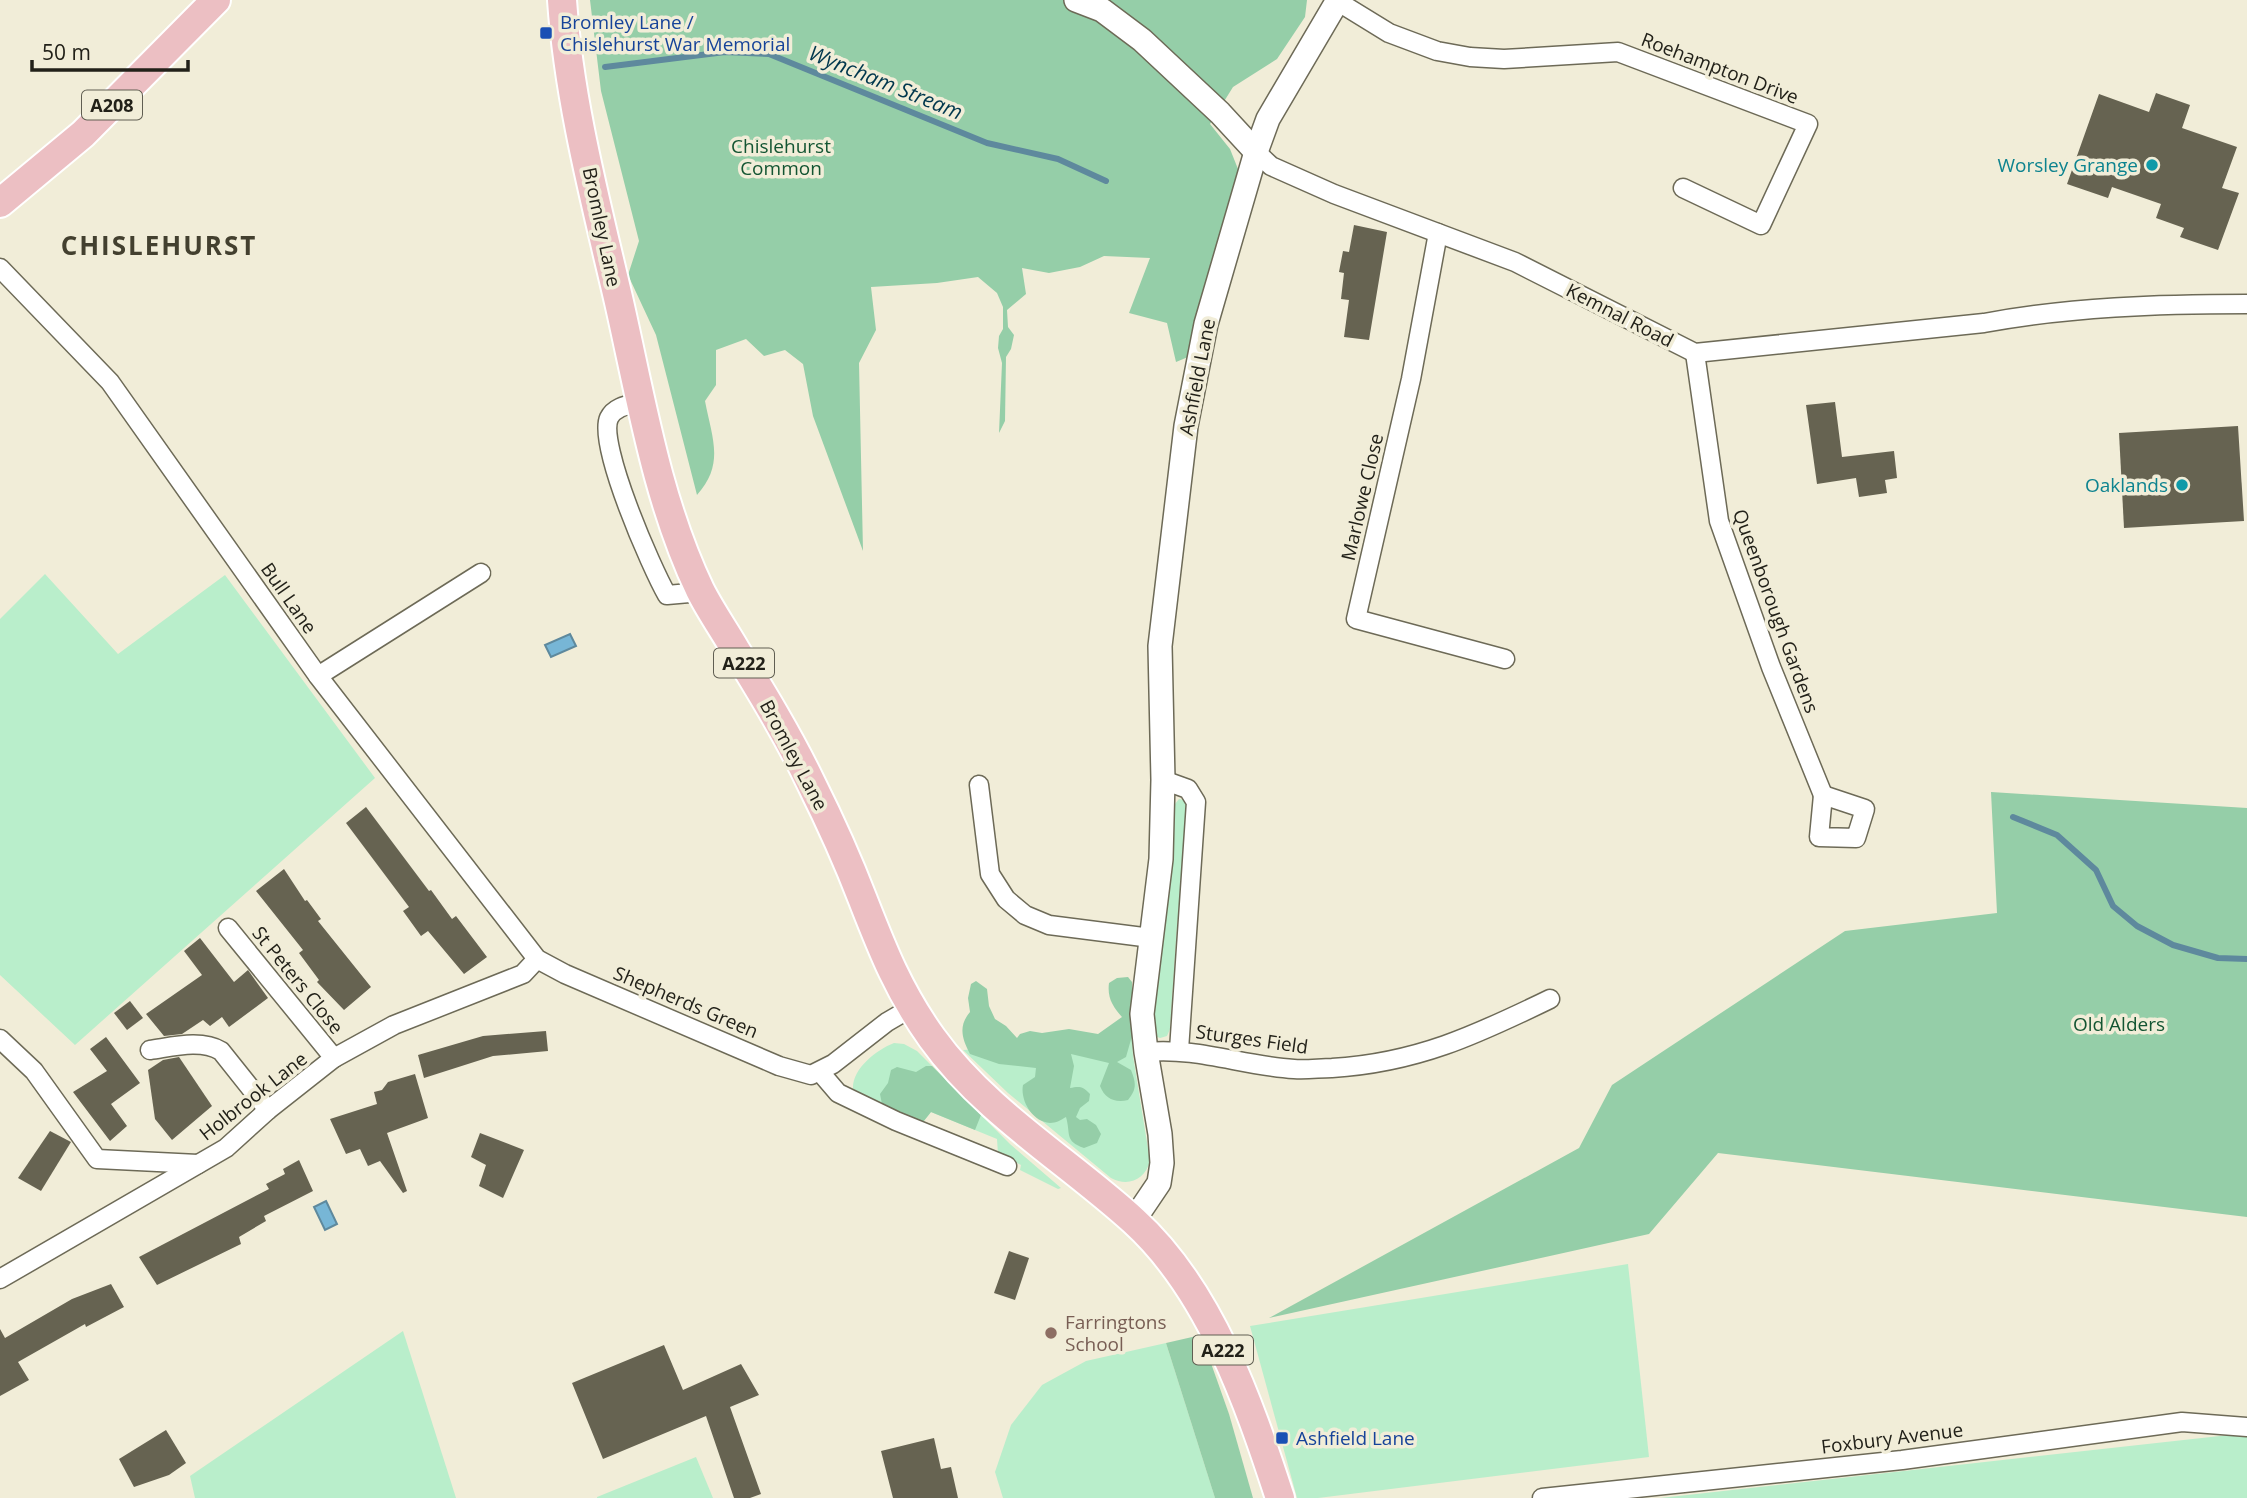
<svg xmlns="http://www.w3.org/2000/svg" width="2247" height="1498" font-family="'Open Sans',sans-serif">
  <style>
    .green { fill: #b9eecb }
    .forest { fill: #95cea8 }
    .water { fill: #77b6d6; stroke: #5e899d; stroke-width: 2 }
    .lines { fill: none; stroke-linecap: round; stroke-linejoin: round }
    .stream { stroke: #5e899d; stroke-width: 6 }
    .building { fill: #666351 }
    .minor-casing { stroke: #6d6a57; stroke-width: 21 }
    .tertiary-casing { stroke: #6d6a57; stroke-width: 26 }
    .primary-casing { stroke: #fff; stroke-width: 32 }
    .minor { stroke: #fff; stroke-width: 18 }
    .tertiary { stroke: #fff; stroke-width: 23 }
    .primary { stroke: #ecbfc3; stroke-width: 28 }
    .transit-dot { fill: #1a4fb4; stroke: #f1edd8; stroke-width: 2.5 }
    .culture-dot { fill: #0f9aa8; stroke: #f1edd8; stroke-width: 2.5 }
    .education-dot { fill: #8d6e63; stroke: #f1edd8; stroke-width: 2.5 }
    .labels { text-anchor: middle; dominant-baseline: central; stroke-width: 7; stroke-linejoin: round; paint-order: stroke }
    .shield { fill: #f1edd8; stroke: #605e52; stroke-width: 2 }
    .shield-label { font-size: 18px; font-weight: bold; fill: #222119 }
    .transit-label { font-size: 19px; fill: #164399; stroke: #f1edd8; text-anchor: start }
    .street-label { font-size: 19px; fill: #222119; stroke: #f1edd8 }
    .park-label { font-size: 19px; fill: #135532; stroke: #f1edd8 }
    .culture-label { font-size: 19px; fill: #0d838f; stroke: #f1edd8; text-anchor: end }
    .education-label { font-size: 19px; fill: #785e54; stroke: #f1edd8; text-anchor: start }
    .water-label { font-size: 21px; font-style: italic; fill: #00374d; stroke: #f1edd8 }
    .district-label { font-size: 26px; font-weight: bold; letter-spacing: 2px; fill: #43402f; stroke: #f1edd8 }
  </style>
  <rect width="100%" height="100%" fill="#f1edd8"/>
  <g class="green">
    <polygon points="45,574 118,654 225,575 375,778 75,1045 0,975 0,619"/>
    <polygon points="1179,799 1185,800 1189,805 1189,815 1177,926 1170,1029 1167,1036 1160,1038 1155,1036 1154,996 1173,813 1175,804"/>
    <path d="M1131 1019 1133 1056 1150 1161C1145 1180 1128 1187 1111 1178L1008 1093 963 1050 1103 1042Z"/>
    <path d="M894 1043 904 1044 917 1051 1010 1144 1061 1188 1058 1189 1020 1170 1021 1165 998 1154 997 1139 931 1112 923 1122 917 1120 853 1089C852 1069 876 1050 894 1043Z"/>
    <polygon points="1628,1264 1649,1457 1318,1498 1297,1498 1250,1326"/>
    <polygon points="403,1331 456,1498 195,1498 190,1476"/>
    <polygon points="1166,1343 1215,1498 1003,1498 995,1472 1011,1425 1042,1385 1086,1361"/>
    <polygon points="2247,1433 2247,1498 1660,1498"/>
    <polygon points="696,1457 713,1498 597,1498 597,1497"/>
  </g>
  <g class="forest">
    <path d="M590 0H1307L1305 17 1277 59 1233 87 1210 124 1230 149 1240 174 1188 357 1176 362 1167 323 1129 313 1150 258 1104 256 1080 267 1049 273 1022 268 1026 294 1007 310 1008 327 1014 335 1011 349 1006 357 1005 421 999 433 1002 363 998 348 999 336 1003 329V307L997 293 978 277 937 283 871 287 876 330 859 363 863 551 813 416 803 364 785 350 764 356 746 339 716 350V385L705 401C712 438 725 464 697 495L656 335 628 275 639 241 601 91Z"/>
    <polygon points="1991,792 2247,808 2247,1217 1718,1153 1649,1234 1269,1318 1579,1148 1612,1085 1845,931 1997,913"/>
    <path d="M1128 977 1132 982V1036L1126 1057 1117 1062 1131 1070C1136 1083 1137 1089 1128 1100 1115 1103 1105 1099 1100 1086L1109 1063 1071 1054 1074 1066 1070 1088C1079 1086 1083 1086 1090 1094L1089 1101 1080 1108 1076 1117 1080 1120 1087 1119 1096 1125 1101 1134 1097 1143 1084 1148C1064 1141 1071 1134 1066 1117 1061 1120 1056 1123 1050 1123 1032 1122 1020 1100 1023 1085L1035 1077 1036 1068 999 1064 970 1054C962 1039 958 1026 970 1012L968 998 971 984 976 981 987 989 989 1006 995 1019 1006 1026 1017 1038 1020 1034 1030 1031 1042 1033 1069 1029 1098 1034 1122 1017C1113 1007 1107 998 1109 983L1117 978Z"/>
    <polygon points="926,1066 932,1066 981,1115 975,1130 931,1112 923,1122 882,1104 880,1094 888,1083 891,1070 897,1067 916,1072"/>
    <polygon points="1201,1335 1229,1414 1253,1498 1215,1498 1166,1343"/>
  </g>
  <g class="water">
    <polygon points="570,634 576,646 551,657 545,645"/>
    <polygon points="326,1201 337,1224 325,1230 314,1207"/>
  </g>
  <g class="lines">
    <g class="stream">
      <polyline points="605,67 725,52 769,54 987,143 1058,159 1106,181"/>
      <polyline points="2013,817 2057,835 2096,870 2113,906 2137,926 2173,945 2218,958 2247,959"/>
    </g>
  </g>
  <g class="building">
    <polygon points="2156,93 2190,105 2182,128 2237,147 2222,188 2239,193 2218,250 2180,237 2184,228 2156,218 2161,204 2112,187 2108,198 2067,184 2099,94 2149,112"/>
    <polygon points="1354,225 1387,232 1369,340 1344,337 1349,300 1341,299 1344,273 1339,272 1343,251 1349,252"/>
    <polygon points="1835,402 1842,457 1894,451 1897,478 1885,480 1887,493 1859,497 1856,478 1817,484 1806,405"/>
    <polygon points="2238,426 2244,521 2124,528 2119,433"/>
    <polygon points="366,807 429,891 431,890 452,919 456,916 487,957 464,974 428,931 421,936 403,911 409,907 346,823"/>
    <polygon points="284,869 305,901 307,900 321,919 318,921 371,987 344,1010 317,982 319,980 299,953 303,950 256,891"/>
    <polygon points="200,938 234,982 248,970 268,998 229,1027 222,1017 210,1026 203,1020 182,1034 164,1036 146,1014 202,975 184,951"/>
    <polygon points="130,1001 143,1018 127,1030 114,1013"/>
    <polygon points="546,1031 548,1051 493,1056 424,1078 418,1055 483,1036"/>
    <polygon points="106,1037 140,1083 111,1104 127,1126 110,1141 73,1092 107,1071 90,1049"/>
    <polygon points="179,1057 212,1106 172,1140 155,1119 148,1070 163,1060"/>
    <polygon points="415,1074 428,1118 387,1133 407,1191 403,1193 380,1161 368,1166 360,1149 346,1154 330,1119 377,1104 374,1092 382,1090 388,1082"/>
    <polygon points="50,1131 71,1142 41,1191 18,1178"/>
    <polygon points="480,1133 524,1150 503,1198 479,1186 486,1165 471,1157"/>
    <polygon points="299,1160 313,1191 264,1216 266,1221 239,1237 241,1244 157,1285 139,1257 269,1189 266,1184 285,1174 283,1169"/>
    <polygon points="1009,1251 1029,1258 1015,1300 994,1293"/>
    <polygon points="111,1284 124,1307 86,1327 85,1324 18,1362 29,1380 0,1396 0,1329 5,1338 72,1299"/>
    <polygon points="664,1345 683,1390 741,1364 759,1395 730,1407 761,1494 750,1498 734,1498 706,1416 603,1459 572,1383"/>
    <polygon points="166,1430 186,1463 169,1475 134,1487 119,1459"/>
    <polygon points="934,1438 941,1469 951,1467 958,1498 893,1498 881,1451"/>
  </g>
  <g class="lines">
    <defs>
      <g id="minor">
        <polyline points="1337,1 1389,33 1437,51 1470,57 1504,59 1618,52 1808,124 1761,225 1683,188"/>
        <path d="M1256 152 1271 166 1334 194 1515 262 1695 353 1984 323C2070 307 2159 304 2247 304"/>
        <polyline points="1438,233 1411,379 1356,619 1505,659"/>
        <polyline points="0,268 110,382 318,676 537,959 565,974 779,1066 811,1075 833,1064 887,1022 911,1008"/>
        <polyline points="1695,353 1719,521 1771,667 1823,795"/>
        <path d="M641 402C629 405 615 406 609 418 597 444 652 569 667 595L701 592"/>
        <polyline points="318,676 481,573"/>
        <polyline points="1163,780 1188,789 1196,802 1179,1050"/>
        <polyline points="979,785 990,874 1006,899 1025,915 1049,925 1151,938"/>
        <polygon points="1823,795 1865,809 1856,838 1819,837"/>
        <polyline points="228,928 334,1058"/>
        <polyline points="0,1039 34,1071 97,1159 198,1164"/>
        <path d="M150 1050C172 1047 201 1039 221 1051L268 1110"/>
        <path d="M1146 1052C1197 1047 1243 1066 1294 1069 1307 1070 1320 1068 1332 1068 1416 1063 1476 1035 1550 999"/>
        <polyline points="820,1072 838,1093 896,1121 1007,1166"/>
        <polyline points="0,1279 226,1148 268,1110 334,1058 394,1025 523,974 537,959"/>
        <polyline points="1542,1498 1902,1460 2182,1422 2247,1427"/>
      </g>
      <g id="tertiary">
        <polyline points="1076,0 1102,10 1142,40 1220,113 1256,152"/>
        <polyline points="1134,1220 1159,1183 1162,1163 1160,1134 1146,1052 1142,1014 1161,859 1163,780 1160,646 1186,426 1206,324 1256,152 1268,119 1338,0"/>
      </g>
      <g id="primary">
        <path d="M562 0C569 102 596 203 619 302 641 399 657 500 700 590 710 610 724 630 735 649 762 693 789 737 811 783 830 821 848 861 863 900 883 951 899 992 932 1038 985 1112 1067 1160 1134 1221 1210 1290 1249 1403 1280 1498"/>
        <polyline points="0,203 83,134 216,0"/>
      </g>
    </defs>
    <use href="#minor" class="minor-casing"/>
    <use href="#tertiary" class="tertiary-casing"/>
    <use href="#primary" class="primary-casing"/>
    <use href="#minor" class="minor"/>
    <use href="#tertiary" class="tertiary"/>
    <use href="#primary" class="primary"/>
  </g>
  <g class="transit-dot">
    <rect x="539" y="26" width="14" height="14" rx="3.5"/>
    <rect x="1275" y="1431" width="14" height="14" rx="3.5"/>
  </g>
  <g class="culture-dot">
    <circle cx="2152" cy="165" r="7"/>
    <circle cx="2182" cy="485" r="7"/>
  </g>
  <circle class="education-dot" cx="1051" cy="1333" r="7"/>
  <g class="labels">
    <g class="shield">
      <rect x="82" y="90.5" width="60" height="29" rx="5"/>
      <rect x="714" y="648.5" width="60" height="29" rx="5"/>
      <rect x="1193" y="1335.5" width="60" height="29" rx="5"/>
    </g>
    <g class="shield-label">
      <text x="112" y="105">A208</text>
      <text x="744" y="663">A222</text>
      <text x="1223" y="1350">A222</text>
    </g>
    <g class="transit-label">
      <text x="560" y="22">Bromley Lane /<tspan x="560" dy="22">Chislehurst War Memorial</tspan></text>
      <text x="1296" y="1438">Ashfield Lane</text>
    </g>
    <g class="street-label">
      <text transform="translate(1720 68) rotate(21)">Roehampton Drive</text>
      <text transform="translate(602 227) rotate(78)">Bromley Lane</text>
      <text transform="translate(1620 315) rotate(27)">Kemnal Road</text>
      <text transform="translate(1197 377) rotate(-79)">Ashfield Lane</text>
      <text transform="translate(1362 497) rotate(-77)">Marlowe Close</text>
      <text transform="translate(289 598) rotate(55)">Bull Lane</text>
      <text transform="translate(1776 611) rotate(70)">Queenborough Gardens</text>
      <text transform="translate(794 755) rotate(62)">Bromley Lane</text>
      <text transform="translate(298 980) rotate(51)">St Peters Close</text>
      <text transform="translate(686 1002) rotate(23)">Shepherds Green</text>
      <text transform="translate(1252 1039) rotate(8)">Sturges Field</text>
      <text transform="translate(253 1096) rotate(-38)">Holbrook Lane</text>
      <text transform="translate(1892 1438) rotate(-7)">Foxbury Avenue</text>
    </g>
    <g class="park-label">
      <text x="781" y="146">Chislehurst<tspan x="781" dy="22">Common</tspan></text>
      <text x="2119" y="1024">Old Alders</text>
    </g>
    <g class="culture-label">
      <text x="2138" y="165">Worsley Grange</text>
      <text x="2168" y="485">Oaklands</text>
    </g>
    <g class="education-label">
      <text x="1065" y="1322">Farringtons<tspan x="1065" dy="22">School</tspan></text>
    </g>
    <g class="water-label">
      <text transform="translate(886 82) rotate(22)">Wyncham Stream</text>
    </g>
    <g class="district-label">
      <text x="159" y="245">CHISLEHURST</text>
    </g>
  </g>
  <path d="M32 60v10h156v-10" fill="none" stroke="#222119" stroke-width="3.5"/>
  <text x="42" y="60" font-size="21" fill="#222119" stroke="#f1edd8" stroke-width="5" paint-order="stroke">50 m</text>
</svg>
